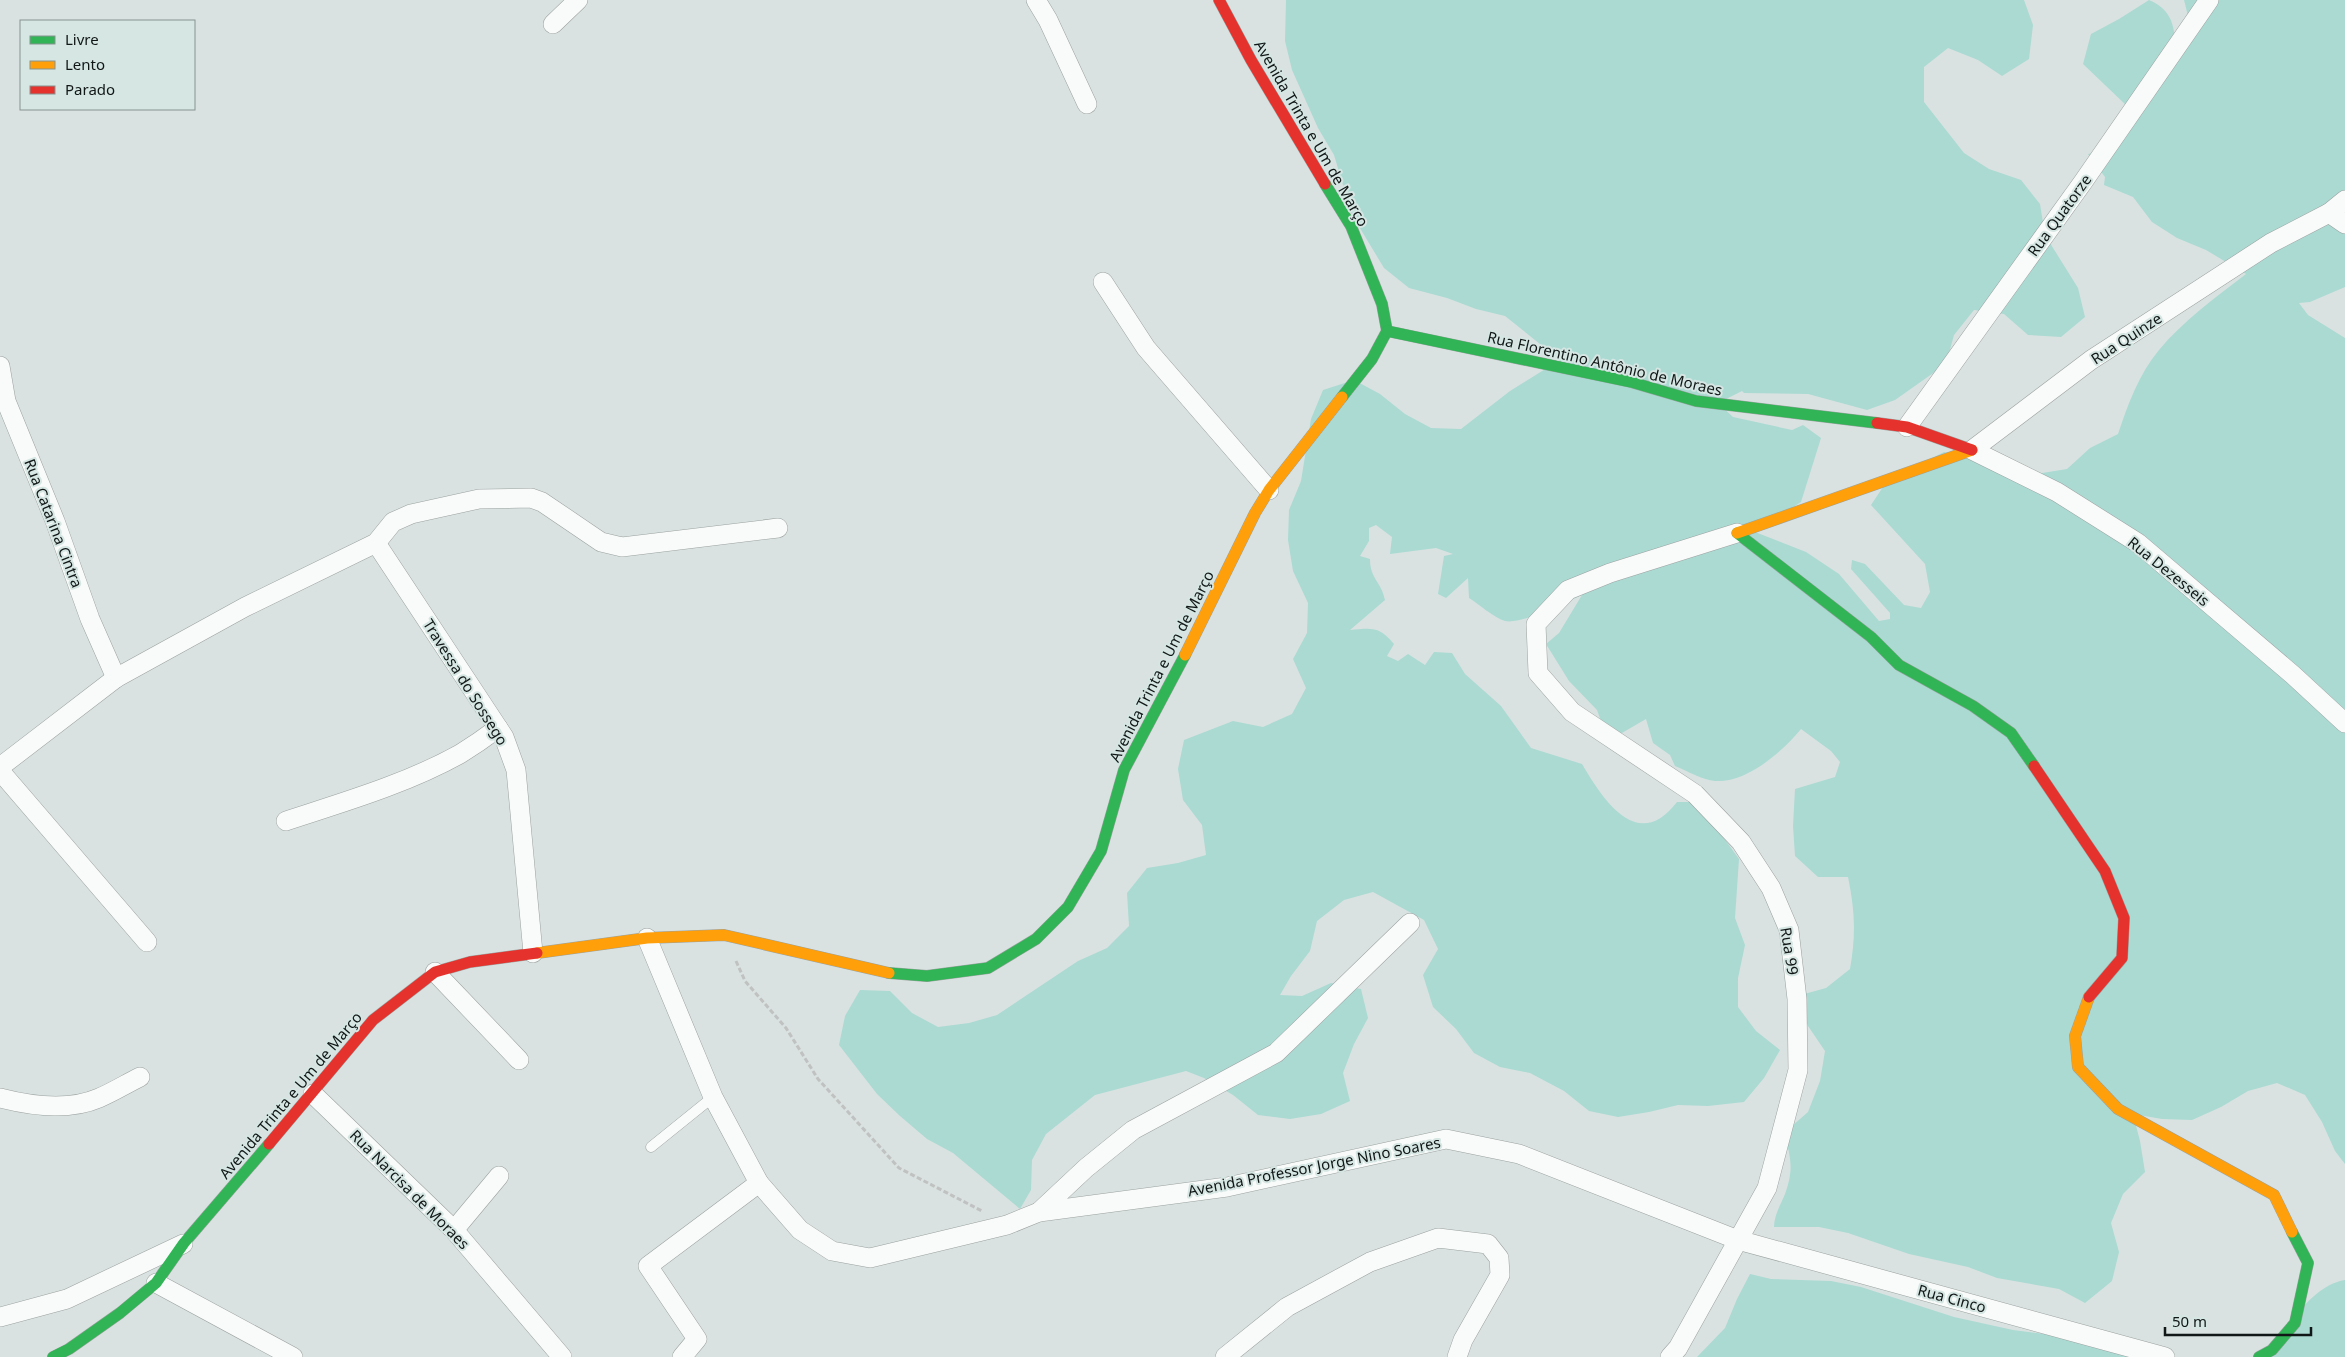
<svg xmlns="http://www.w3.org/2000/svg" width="2345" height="1357" font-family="'Noto Sans',sans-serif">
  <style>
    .green { fill: #abdad3 }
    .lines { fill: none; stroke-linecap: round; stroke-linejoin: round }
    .lane-casing { stroke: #9ba2a0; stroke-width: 11 }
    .street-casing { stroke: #9ba2a0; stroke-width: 20 }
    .fast-casing { stroke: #9ba2a0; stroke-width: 12 }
    .slow-casing { stroke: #9ba2a0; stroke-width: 12 }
    .jam-casing { stroke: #9ba2a0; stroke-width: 12 }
    .path { stroke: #c0c2c2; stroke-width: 3; stroke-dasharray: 5 2.5; stroke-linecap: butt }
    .lane { stroke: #f9fbfa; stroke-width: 10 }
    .street { stroke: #f9fbfa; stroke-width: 19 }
    .fast { stroke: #30b455; stroke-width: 11 }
    .slow { stroke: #ff9f0a; stroke-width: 11 }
    .jam { stroke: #e5322d; stroke-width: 11 }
    .labels { text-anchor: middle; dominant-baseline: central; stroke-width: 4; stroke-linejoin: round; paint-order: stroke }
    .street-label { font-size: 15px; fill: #111716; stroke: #d5e6e3 }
  </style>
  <rect width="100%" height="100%" fill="#d9e2e0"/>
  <g class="green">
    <path d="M1286 0H2024L2033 25 2029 59 2002 76 1978 60 1948 48 1924 67V102L1964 153 1989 169 2021 180 2040 204 2045 235 2078 288 2085 317 2061 337 2028 335 2004 314 1974 310 1954 335 1946 364 1895 400 1867 410 1808 394 1744 393 1742 391 1718 403 1733 417 1792 430 1803 425 1821 438 1801 502 1755 532 1806 552 1839 574 1879 621 1890 619V613L1851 569 1852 560 1865 564 1904 605 1921 608 1930 592 1925 564 1871 505 1887 481 1944 452 2036 474 2067 469 2090 448 2118 434C2128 404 2139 374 2159 350 2183 321 2216 297 2246 274L2206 250 2177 238 2152 222 2133 197 2104 185 2105 177 2088 154 2094 153 2128 107 2083 64 2091 34 2119 19 2149 0C2168 8 2174 21 2175 41L2189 20 2184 0H2345V287L2310 302 2299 303 2308 315 2345 338V1164L2335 1151 2322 1122 2305 1095 2277 1083 2248 1091 2221 1107 2192 1120 2162 1119 2133 1114 2140 1141 2145 1172 2123 1194 2111 1223 2119 1252 2112 1281 2085 1303 2059 1289 1997 1278 1968 1267 1909 1254 1848 1233 1819 1227H1774C1774 1215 1781 1204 1785 1194 1794 1169 1791 1158 1784 1133L1808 1112 1820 1081 1825 1051 1808 1026 1797 996 1826 988 1850 969C1856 935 1855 911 1848 877H1818L1795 856 1793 826 1795 789 1835 777 1840 762 1831 751 1801 729C1782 752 1747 783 1715 781 1703 780 1687 771 1675 766L1670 755 1653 743 1646 719 1608 741 1597 710 1569 681 1546 644 1559 633 1582 595C1566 602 1521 625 1505 621 1493 617 1480 605 1469 598L1468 578 1446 598 1438 594 1444 556 1453 554 1436 548 1390 554 1392 537 1376 525 1369 528V541L1360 556 1370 559C1370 579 1381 581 1385 600L1350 630C1372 628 1379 626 1394 644L1387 656 1398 661 1408 654 1425 665 1434 652 1452 653 1465 674 1501 706 1531 748 1582 764C1603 799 1637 854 1677 802H1698L1739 859 1735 918 1745 945 1738 978V1007L1756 1031 1780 1050 1764 1078 1744 1102 1708 1106 1678 1105 1649 1112 1618 1117 1589 1111 1564 1091 1530 1073 1500 1067 1474 1053 1456 1029 1433 1007 1423 975 1438 949 1424 920 1373 892 1344 900 1317 921 1310 951 1291 976 1280 995 1302 996 1331 983 1361 989 1368 1018 1354 1044 1343 1073 1350 1101 1321 1114 1290 1119 1258 1115 1233 1095 1204 1078 1186 1071 1095 1095 1046 1134 1032 1160 1031 1190 1020 1209 953 1153 927 1139 900 1116 877 1094 839 1045 845 1016 860 990 890 991 912 1013 938 1027 969 1023 997 1015 1078 961 1107 948 1129 926 1127 893 1147 868 1178 863 1206 855 1202 825 1183 800 1178 769 1184 740 1233 721 1263 727 1292 714 1306 688 1293 659 1307 633 1308 603 1293 571 1288 540 1289 510 1301 481 1311 419 1323 390 1354 380 1380 394 1405 414 1431 428 1461 429 1510 391 1560 360 1505 316 1476 309 1447 298 1409 288 1384 268 1352 215 1334 155 1318 128 1292 70 1285 41Z"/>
    <polygon points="1750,1274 1771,1279 1831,1281 1861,1287 1954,1317 2013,1330 2045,1334 2141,1357 1697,1357 1725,1328 1737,1299"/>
    <path d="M2345 1280V1357H2265C2284 1332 2311 1285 2345 1280Z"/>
  </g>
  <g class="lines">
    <defs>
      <polyline id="lane" points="651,1147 713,1097"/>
      <g id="street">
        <polyline points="1036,0 1048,20 1087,104"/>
        <polyline points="553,24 578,0"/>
        <polyline points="2345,200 2329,213 2271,243 2091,360 1972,450 2057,492 2138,543 2293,675 2345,723"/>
        <polyline points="2329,213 2345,224"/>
        <polyline points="1103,282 1146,348 1269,490"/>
        <polyline points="0,366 6,401 55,521 90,619 116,678"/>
        <polyline points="1907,427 2083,182 2209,0"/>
        <polyline points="376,543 504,737 516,770 533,953"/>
        <polyline points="0,767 116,678 245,607 376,543 393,522 411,514 479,499 531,498 542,502 601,542 622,547 778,528"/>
        <polyline points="0,771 147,942"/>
        <path d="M286 821C344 802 406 784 460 754 473 746 486 737 498 728"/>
        <polyline points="647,938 713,1097 759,1183 800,1230 832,1251 870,1258 1007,1225 1039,1212 1227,1187 1446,1139 1519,1154 1738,1240 2165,1357"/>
        <polyline points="435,972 519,1060"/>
        <polyline points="313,1094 454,1230 562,1357"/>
        <path d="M0 1098C31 1106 69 1111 99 1098 113 1092 126 1084 140 1077"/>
        <polyline points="1039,1212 1086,1168 1133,1130 1276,1053 1410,923"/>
        <polyline points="454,1230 499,1176"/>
        <polyline points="156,1283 293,1357"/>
        <polyline points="0,1317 67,1299 183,1244"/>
        <polyline points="682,1357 697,1339 648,1266 759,1183"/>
        <polyline points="1225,1357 1287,1307 1370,1262 1438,1238 1488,1244 1499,1258 1500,1275 1463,1340 1457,1357"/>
        <polyline points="1670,1357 1678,1348 1767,1188 1798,1070 1797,999 1789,930 1771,888 1741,842 1695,794 1572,712 1538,673 1536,624 1568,590 1610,573 1737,533"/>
      </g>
      <g id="fast">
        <polyline points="1325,184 1351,226 1382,304 1387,331 1372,359 1342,397"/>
        <polyline points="1387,331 1631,382 1696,401 1877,423"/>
        <polyline points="1737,533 1871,637 1899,665 1973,706 2011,733 2034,766"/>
        <polyline points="889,973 927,976 988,968 1036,939 1068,907 1101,851 1124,770 1185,655"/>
        <polyline points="53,1357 69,1349 120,1313 156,1283 184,1243 269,1144"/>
        <polyline points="2259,1357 2272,1350 2295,1323 2308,1263 2292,1232"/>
      </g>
      <g id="slow">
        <polyline points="1737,533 1972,450"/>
        <polyline points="1185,655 1255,513 1269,490 1342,397"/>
        <polyline points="537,953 647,938 724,935 889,973"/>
        <polyline points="2089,997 2075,1036 2078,1067 2118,1109 2274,1195 2292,1232"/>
      </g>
      <g id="jam">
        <polyline points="1219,0 1251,60 1325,184"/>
        <polyline points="1877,423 1907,427 1972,450"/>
        <polyline points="2034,766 2105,871 2124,918 2122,958 2089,997"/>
        <polyline points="269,1144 373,1020 435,972 470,962 537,953"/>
      </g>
    </defs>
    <use href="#lane" class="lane-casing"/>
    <use href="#street" class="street-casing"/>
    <use href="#fast" class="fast-casing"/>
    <use href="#slow" class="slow-casing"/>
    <use href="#jam" class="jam-casing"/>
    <polyline class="path" points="736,961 745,981 786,1028 818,1079 899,1168 982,1211"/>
    <use href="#lane" class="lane"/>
    <use href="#street" class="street"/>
    <use href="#fast" class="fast"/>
    <use href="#slow" class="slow"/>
    <use href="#jam" class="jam"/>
  </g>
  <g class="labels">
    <g class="street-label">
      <text transform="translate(1312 133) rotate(60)">Avenida Trinta e Um de Março</text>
      <text transform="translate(2059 215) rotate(-54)">Rua Quatorze</text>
      <text transform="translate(2126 338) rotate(-33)">Rua Quinze</text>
      <text transform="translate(1605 363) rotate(13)">Rua Florentino Antônio de Moraes</text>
      <text transform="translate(54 523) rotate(69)">Rua Catarina Cintra</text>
      <text transform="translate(2169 571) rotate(39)">Rua Dezesseis</text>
      <text transform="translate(1161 666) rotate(-63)">Avenida Trinta e Um de Março</text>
      <text transform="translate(466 682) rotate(58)">Travessa do Sossego</text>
      <text transform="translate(1790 951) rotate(81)">Rua 99</text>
      <text transform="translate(290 1095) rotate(-50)">Avenida Trinta e Um de Março</text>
      <text transform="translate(1314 1166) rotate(-11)">Avenida Professor Jorge Nino Soares</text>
      <text transform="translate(410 1189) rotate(45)">Rua Narcisa de Moraes</text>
      <text transform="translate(1952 1298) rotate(15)">Rua Cinco</text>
    </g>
  </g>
  <rect x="20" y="20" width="175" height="90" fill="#d5e6e3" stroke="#879391"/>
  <rect x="30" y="36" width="25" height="8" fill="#30b455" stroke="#879391"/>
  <text x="65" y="45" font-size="15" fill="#111716">Livre</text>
  <rect x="30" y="61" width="25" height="8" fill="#ff9f0a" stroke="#879391"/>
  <text x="65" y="70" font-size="15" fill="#111716">Lento</text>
  <rect x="30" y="86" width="25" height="8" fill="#e5322d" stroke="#879391"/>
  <text x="65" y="95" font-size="15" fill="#111716">Parado</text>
  <path d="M2165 1327v8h146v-8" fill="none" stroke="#111716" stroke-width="2.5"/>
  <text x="2172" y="1327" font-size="15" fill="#111716" stroke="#d5e6e3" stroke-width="4" paint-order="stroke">50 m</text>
</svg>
